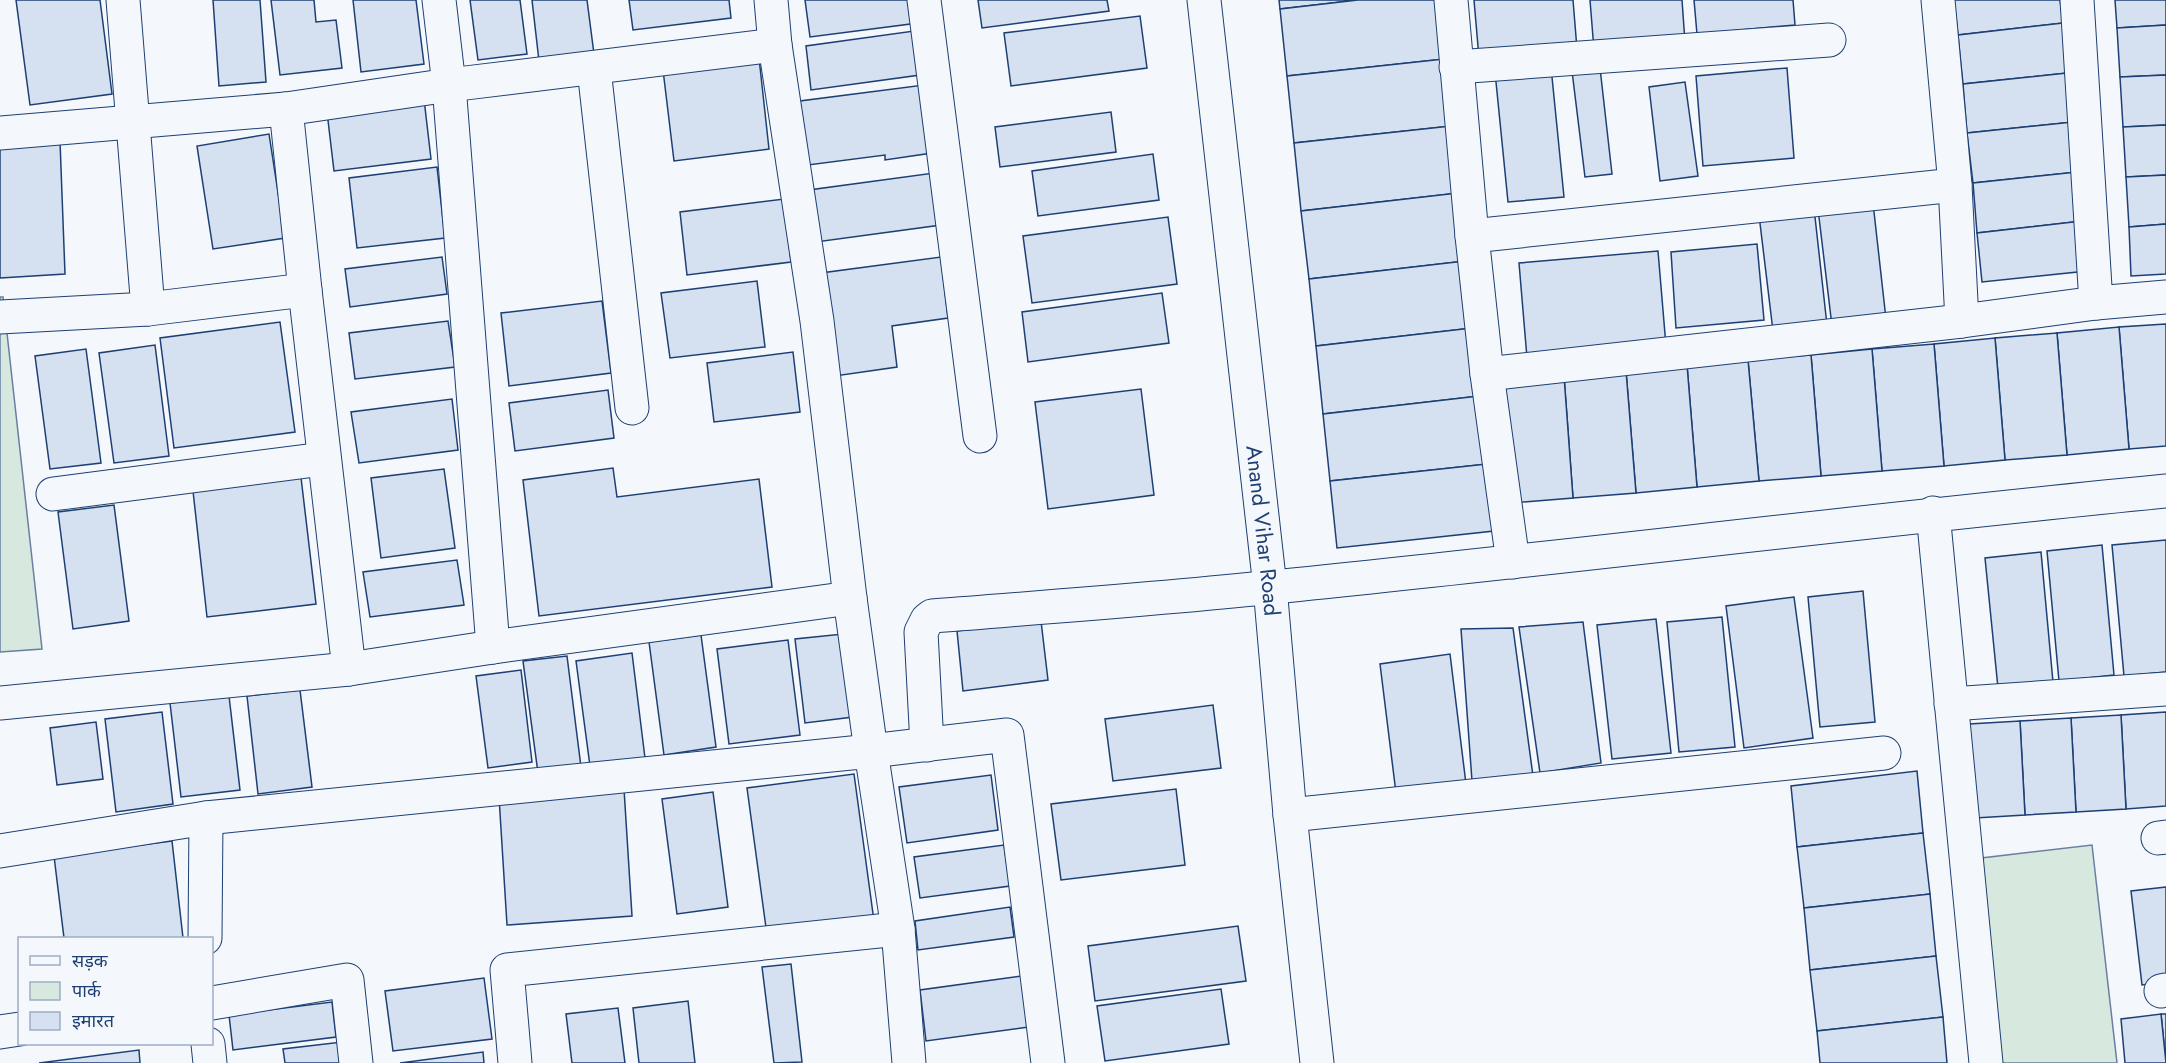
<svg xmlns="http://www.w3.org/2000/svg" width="2166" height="1063" font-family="Jost,'Noto Sans Devanagari',sans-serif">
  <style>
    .green { fill: #d7e8df; stroke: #687fa3; stroke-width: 1.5 }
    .building { fill: #d5e0f0; stroke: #1d3f73; stroke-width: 1.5 }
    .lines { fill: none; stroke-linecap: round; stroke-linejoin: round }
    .minor-casing { stroke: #1d3f73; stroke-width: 35 }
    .minor { stroke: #f4f7fb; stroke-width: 33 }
    .labels { text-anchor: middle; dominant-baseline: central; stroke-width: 4.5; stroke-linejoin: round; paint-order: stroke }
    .street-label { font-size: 22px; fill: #1d3f73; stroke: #f4f7fb }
  </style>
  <rect width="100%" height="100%" fill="#f4f7fb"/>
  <g class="green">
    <polygon points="0,297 3,297 42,649 0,652"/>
    <polygon points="2092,845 2117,1063 1997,1063 1973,859"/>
  </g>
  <g class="building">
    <polygon points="16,0 100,0 112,94 30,105"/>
    <polygon points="213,0 260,0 266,82 219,86"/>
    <polygon points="271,0 314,0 316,22 336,20 342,68 280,75"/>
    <polygon points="353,0 416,0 424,64 361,72"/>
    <polygon points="470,0 520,0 527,54 478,60"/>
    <polygon points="532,0 587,0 594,54 539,61"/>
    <polygon points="629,0 729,0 731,18 633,30"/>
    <polygon points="805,0 914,0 918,23 810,37"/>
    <polygon points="978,0 1107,0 1109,11 982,28"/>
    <polygon points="1279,0 1358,0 1280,9"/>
    <polygon points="1358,0 1437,0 1444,59 1287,76 1280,9"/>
    <polygon points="1474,0 1573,0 1577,49 1479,58"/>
    <polygon points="1590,0 1682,0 1685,42 1594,50"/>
    <polygon points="1694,0 1793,0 1795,25 1697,34"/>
    <polygon points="1954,0 2060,0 2063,23 1958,35"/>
    <polygon points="2115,0 2166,0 2166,25 2117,28"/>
    <polygon points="1140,16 1147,68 1011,86 1004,33"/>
    <polygon points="2063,23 2067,73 1963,84 1958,35"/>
    <polygon points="2166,25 2166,75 2120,77 2117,28"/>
    <polygon points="914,31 920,75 811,90 806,46"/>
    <polygon points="759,58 769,149 674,161 663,70"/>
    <polygon points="1444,59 1451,126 1294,143 1287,76"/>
    <polygon points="1551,67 1564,197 1508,202 1495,72"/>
    <polygon points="1600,68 1612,174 1585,177 1572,71"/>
    <polygon points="1787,68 1794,158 1703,166 1696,76"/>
    <polygon points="2067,73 2073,122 1967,133 1963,84"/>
    <polygon points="2166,75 2166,125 2123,127 2120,77"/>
    <polygon points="1685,82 1698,176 1660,181 1649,87"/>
    <polygon points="924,85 932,153 885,160 885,155 808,165 800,101"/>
    <polygon points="424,99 431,159 334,171 327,112"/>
    <polygon points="1111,112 1116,152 1000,167 995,127"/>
    <polygon points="2073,122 2077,172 1973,183 1967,133"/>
    <polygon points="2166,125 2166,175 2126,177 2123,127"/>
    <polygon points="1451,126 1458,193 1301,211 1294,143"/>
    <polygon points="269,134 285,238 213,249 197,146"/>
    <polygon points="60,141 65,274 0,278 0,143"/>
    <polygon points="1153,154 1159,200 1038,216 1032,171"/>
    <polygon points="437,167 445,238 357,248 349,178"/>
    <polygon points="2077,172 2082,221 1977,233 1973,183"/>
    <polygon points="934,173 941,225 816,242 809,190"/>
    <polygon points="2166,175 2166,224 2129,227 2126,177"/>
    <polygon points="1458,193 1465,261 1309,279 1301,211"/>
    <polygon points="784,199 791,262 687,275 680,212"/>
    <polygon points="1873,203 1886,319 1832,326 1818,209"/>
    <polygon points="1814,208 1827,325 1773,331 1759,215"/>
    <polygon points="1168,217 1177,284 1032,303 1023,236"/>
    <polygon points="2082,221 2087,271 1982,282 1977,233"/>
    <polygon points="2166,224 2166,274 2131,276 2129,227"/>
    <polygon points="1757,244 1764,320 1676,328 1671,252"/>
    <polygon points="1658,251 1666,346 1527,358 1519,263"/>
    <polygon points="442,257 447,294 350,307 345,269"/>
    <polygon points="941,257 948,318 892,326 897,367 835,376 821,273"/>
    <polygon points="1465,261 1472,328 1316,346 1309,279"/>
    <polygon points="757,281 765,347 670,358 661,293"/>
    <polygon points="1162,293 1169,343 1028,362 1022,312"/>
    <polygon points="602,301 611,373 509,386 501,313"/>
    <polygon points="448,321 455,367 355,379 349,333"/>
    <polygon points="280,322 295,432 174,448 160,338"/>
    <polygon points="2166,324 2166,446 2129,449 2119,327"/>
    <polygon points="2119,327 2129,449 2067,455 2057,333"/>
    <polygon points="1472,328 1479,396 1323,414 1316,346"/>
    <polygon points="2057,333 2067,455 2005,460 1995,338"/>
    <polygon points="1995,338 2005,460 1944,466 1934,344"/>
    <polygon points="1934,344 1944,466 1882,471 1872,349"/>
    <polygon points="155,345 169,456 114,463 99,353"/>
    <polygon points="86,349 101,463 50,469 35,356"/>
    <polygon points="1872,349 1882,471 1821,476 1811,355"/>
    <polygon points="793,352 800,412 714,422 707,363"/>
    <polygon points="1811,355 1821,476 1759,481 1748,360"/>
    <polygon points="1748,360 1759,481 1697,487 1687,365"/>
    <polygon points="1687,365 1697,487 1636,493 1626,371"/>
    <polygon points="1626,371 1636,493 1573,498 1564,376"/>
    <polygon points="1564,376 1573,498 1512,503 1502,381"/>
    <polygon points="1141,389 1154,495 1048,509 1035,402"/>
    <polygon points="608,390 614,438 515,451 509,403"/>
    <polygon points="1479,396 1487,464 1330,481 1323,414"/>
    <polygon points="452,399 458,450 359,463 351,412"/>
    <polygon points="1487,464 1494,531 1337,548 1330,481"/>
    <polygon points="613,468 617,497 759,479 772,587 539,616 523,480"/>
    <polygon points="300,469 316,604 207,617 192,482"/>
    <polygon points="444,469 455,548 381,558 371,478"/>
    <polygon points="114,505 129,621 73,629 58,512"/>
    <polygon points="2166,540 2166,672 2124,676 2112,545"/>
    <polygon points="2102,545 2114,675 2059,681 2047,551"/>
    <polygon points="2041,552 2053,682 1998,688 1985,558"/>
    <polygon points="457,560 464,605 370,617 363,572"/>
    <polygon points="1863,591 1875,722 1820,727 1808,597"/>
    <polygon points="1794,597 1813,738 1744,748 1726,606"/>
    <polygon points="1722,617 1735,747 1679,752 1667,622"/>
    <polygon points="1656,619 1671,753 1612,759 1597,625"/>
    <polygon points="1041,621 1048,680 963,691 957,631"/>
    <polygon points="1583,622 1601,763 1540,773 1519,627"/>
    <polygon points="1513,628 1533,776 1472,781 1461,629"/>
    <polygon points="843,634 853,717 805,723 795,639"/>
    <polygon points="701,635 716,747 664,755 649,642"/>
    <polygon points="788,640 800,735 729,744 717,649"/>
    <polygon points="632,653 645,758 590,766 576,661"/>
    <polygon points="1450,654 1466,784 1396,793 1380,664"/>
    <polygon points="567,656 581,767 538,773 523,661"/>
    <polygon points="521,670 532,762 488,768 476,676"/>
    <polygon points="300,690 312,787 258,794 247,696"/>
    <polygon points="229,696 240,790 181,797 170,703"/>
    <polygon points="1213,705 1221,768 1113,781 1105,719"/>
    <polygon points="162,712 173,804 116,812 105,719"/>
    <polygon points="2166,712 2166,806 2126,809 2121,715"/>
    <polygon points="2121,715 2126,809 2076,812 2071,718"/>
    <polygon points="2071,718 2076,812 2025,815 2020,721"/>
    <polygon points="2020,721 2025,815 1975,818 1969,724"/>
    <polygon points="96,722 103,779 57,785 50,728"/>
    <polygon points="1917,771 1923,833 1797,847 1791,786"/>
    <polygon points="854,774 874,921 767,935 747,788"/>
    <polygon points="991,775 998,830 907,843 899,787"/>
    <polygon points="624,789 632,916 507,925 499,797"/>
    <polygon points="1176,789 1185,865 1061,880 1051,804"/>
    <polygon points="713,792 728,907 677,914 662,799"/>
    <polygon points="1923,833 1930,894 1804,908 1797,847"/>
    <polygon points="172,841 183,938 64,938 54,856"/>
    <polygon points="1004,845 1010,886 920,898 914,857"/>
    <polygon points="2166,887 2166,982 2142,985 2131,891"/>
    <polygon points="1930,894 1936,956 1810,970 1804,908"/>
    <polygon points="1010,907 1014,937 918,950 915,921"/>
    <polygon points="1238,926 1246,981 1095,1001 1088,946"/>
    <polygon points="1936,956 1943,1017 1817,1031 1810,970"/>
    <polygon points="791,964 802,1062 774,1063 762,967"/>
    <polygon points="1029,975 1036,1026 926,1041 920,990"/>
    <polygon points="484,978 492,1039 393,1051 385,991"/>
    <polygon points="1221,989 1229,1044 1105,1061 1097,1006"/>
    <polygon points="688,1001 695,1063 639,1063 633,1008"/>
    <polygon points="332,1002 336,1037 233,1050 229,1015"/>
    <polygon points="618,1008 625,1063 572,1063 566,1014"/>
    <polygon points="2161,1014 2166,1014 2166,1063"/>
    <polygon points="2161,1014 2166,1063 2125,1063 2121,1019"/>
    <polygon points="1943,1017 1947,1063 1820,1063 1817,1031"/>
    <polygon points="342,1042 345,1063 285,1063 283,1049"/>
    <polygon points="139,1050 140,1063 39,1063"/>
    <polygon points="483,1052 484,1063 400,1063"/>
  </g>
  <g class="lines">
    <defs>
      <g id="minor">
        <polyline points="123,0 148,309"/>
        <polyline points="439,0 449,85 493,647"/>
        <polyline points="771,0 775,45 817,321 850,598 871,751 1007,735 1048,1063"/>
        <polyline points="924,0 980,436"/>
        <path id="s1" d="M1204 0 1270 587 1290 815 1317 1063"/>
        <polyline points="1451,0 1472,236 1487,374 1513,562"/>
        <polyline points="1938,0 1955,185 1962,321"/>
        <polyline points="2077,0 2096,303"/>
        <polyline points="1456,67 1829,40"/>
        <polyline points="594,69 632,408"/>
        <polyline points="286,109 305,290 349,669"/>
        <polyline points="0,133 286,109 449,85 775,45"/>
        <polyline points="1472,236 1955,185"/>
        <polyline points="0,317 148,309 305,290"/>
        <polyline points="1487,374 1962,321 2096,303 2166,297"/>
        <polyline points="53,494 323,459"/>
        <polyline points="1933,513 1986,1063"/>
        <polyline points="0,703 349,669 493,647 850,598"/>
        <polyline points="1951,704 2166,689"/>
        <path d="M927 745 921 632 927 620 932 616C1046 607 1160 599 1274 587 1571 557 1868 520 2166 491"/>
        <polyline points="1290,815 1884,753"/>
        <polyline points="2158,838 2166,837"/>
        <polyline points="0,851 206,818 871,751 898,929 909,1063"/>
        <polyline points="205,938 206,818"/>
        <polyline points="2161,991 2166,990"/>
        <polyline points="212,1003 347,980 356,1063"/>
        <polyline points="0,1032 20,1029"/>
        <polyline points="208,1044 210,1063"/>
        <polyline points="515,1063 507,970 898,929"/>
      </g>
    </defs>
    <use href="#minor" class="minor-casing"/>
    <use href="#minor" class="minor"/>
  </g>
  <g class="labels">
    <g class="street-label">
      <text stroke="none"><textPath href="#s1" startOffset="534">Anand Vihar Road</textPath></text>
    </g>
  </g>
  <rect x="18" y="937" width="195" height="108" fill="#f4f7fb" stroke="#9eadc5" stroke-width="1.5"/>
  <rect x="30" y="956" width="30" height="9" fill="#f4f7fb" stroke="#9eadc5" stroke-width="1.5"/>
  <text x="72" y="967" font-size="18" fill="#1d3f73">सड़क</text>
  <rect x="30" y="982" width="30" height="18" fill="#d7e8df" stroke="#9eadc5" stroke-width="1.5"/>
  <text x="72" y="997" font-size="18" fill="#1d3f73">पार्क</text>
  <rect x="30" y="1012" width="30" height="18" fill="#d5e0f0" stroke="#9eadc5" stroke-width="1.5"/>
  <text x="72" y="1027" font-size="18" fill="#1d3f73">इमारत</text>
</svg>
